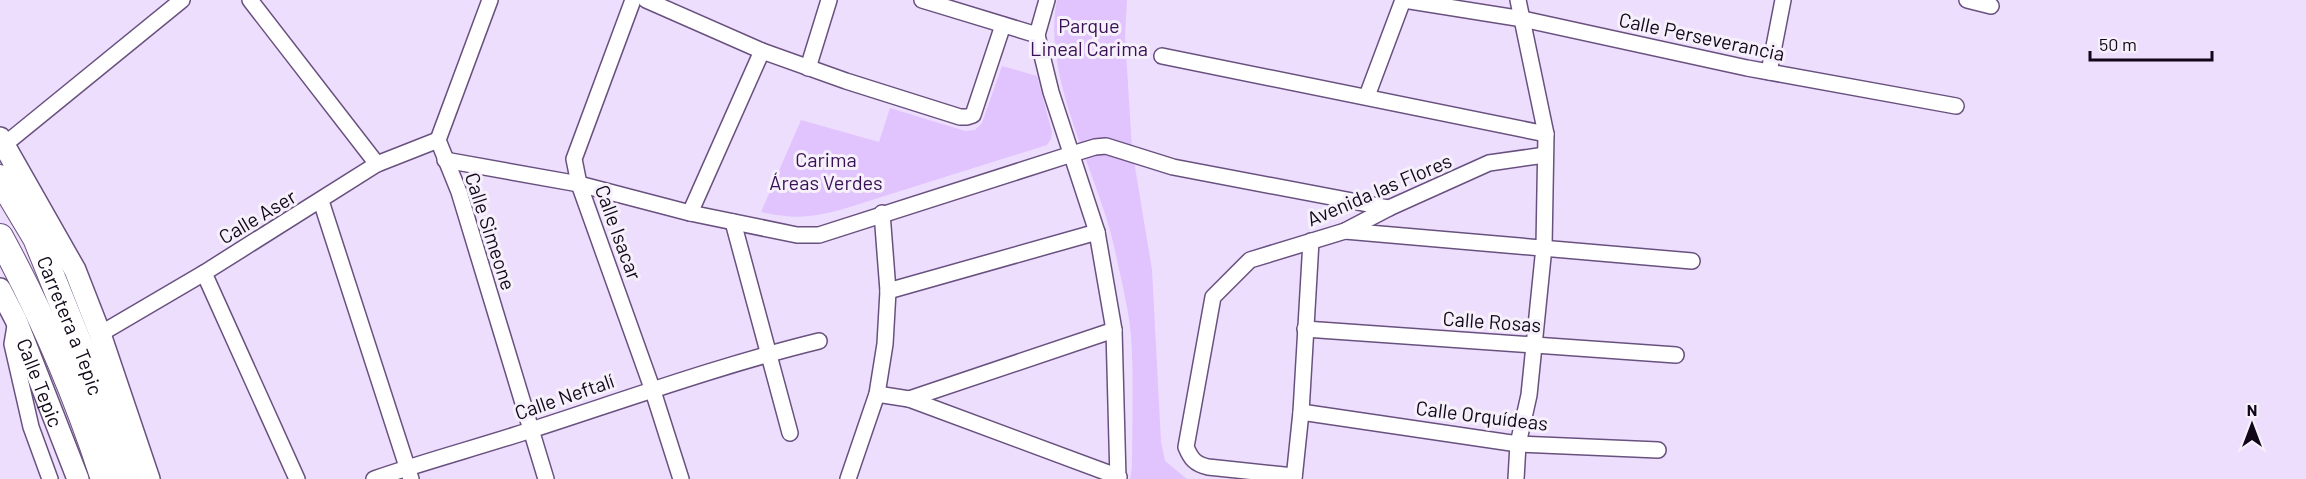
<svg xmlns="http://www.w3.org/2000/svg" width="2306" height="479" font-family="Barlow,sans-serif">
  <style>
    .green { fill: #e1c3fd }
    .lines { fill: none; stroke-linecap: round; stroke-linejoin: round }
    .minor-casing { stroke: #69517f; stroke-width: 18 }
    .secondary-casing { stroke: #69517f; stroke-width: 24 }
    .trunk-casing { stroke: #69517f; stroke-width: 28 }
    .minor { stroke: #fff; stroke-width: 15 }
    .secondary { stroke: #fff; stroke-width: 21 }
    .trunk { stroke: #fff; stroke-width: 26 }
    .labels { text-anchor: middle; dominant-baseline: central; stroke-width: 6; stroke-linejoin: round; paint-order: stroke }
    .park-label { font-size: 20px; fill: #3a1056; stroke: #f6f0fb }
    .street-label { font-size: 20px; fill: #110719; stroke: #f6f0fb }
  </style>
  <rect width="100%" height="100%" fill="#eedefe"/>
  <g class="green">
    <path d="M1057 0H1127L1125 36 1132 149 1152 270 1161 442 1165 461 1187 479H1130L1132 467C1132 423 1134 379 1131 335 1128 305 1120 275 1114 246 1097 170 1041 77 1057 0Z"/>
    <path d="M1002 66 1037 76 1052 132 1051 139 1047 145 840 210C807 218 794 219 761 212L801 120 879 142 890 108 965 131 975 130 982 123Z"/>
  </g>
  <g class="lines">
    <defs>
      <g id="minor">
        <polyline points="250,0 377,164"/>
        <polyline points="490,0 438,140 459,192 546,479"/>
        <polyline points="633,0 574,159 579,184 652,388 681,479"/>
        <polyline points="646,0 762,51 846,81 960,117 967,117 973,115 1003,25"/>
        <polyline points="922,0 1037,35"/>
        <polyline points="1047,0 1037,35 1051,92 1097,232 1114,330 1118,479"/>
        <polyline points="1404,0 1523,19 1747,68 1956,106"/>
        <polyline points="1967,0 1991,6"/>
        <polyline points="1162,56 1546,134"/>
        <polyline points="808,68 829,0"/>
        <polyline points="1769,72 1783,0"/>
        <polyline points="1367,96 1403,0"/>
        <polyline points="4,145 182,0"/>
        <polyline points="445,160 579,184 690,213 797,235 819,235 1072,154 1095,147 1106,146 1173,167 1389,208"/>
        <polyline points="321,201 411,479"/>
        <polyline points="690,213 762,51"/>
        <polyline points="733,222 790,433"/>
        <polyline points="1345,231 1692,261"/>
        <polyline points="204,273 297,479"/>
        <polyline points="888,291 1097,232"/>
        <polyline points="16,320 12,344 31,427 50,479"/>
        <polyline points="1305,329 1676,355"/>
        <polyline points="100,334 204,273 377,164 438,140"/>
        <polyline points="877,394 909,399 1114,330"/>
        <polyline points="909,399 1119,477"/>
        <polyline points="1301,412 1518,444 1658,450"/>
        <path d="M1294 476 1208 467C1195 464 1191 459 1186 447L1213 297 1250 260 1345 231 1389 208 1489 163 1545 155"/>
        <path d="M374 479C426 461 479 447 531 430 627 399 721 365 819 341"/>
        <polyline points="848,479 877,394 885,344 888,291 882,213"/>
        <polyline points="1294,479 1301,412 1311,241"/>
        <polyline points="1516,479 1518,444 1529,395 1544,247 1546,134 1518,0"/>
      </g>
      <g id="secondary">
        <polyline points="0,138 75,270 100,334 149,479"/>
        <path id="s1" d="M0 289 16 320 78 479"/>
      </g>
      <g id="trunk">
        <path id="s2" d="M0 178 36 238 87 364 125 479"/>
        <path d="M0 237C42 314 77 396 104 479"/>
      </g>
    </defs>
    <use href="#minor" class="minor-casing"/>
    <use href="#secondary" class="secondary-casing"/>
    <use href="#trunk" class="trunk-casing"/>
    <use href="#minor" class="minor"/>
    <use href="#secondary" class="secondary"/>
    <use href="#trunk" class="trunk"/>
  </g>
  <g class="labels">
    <g class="park-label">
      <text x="1089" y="25">Parque<tspan x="1089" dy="23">Lineal Carima</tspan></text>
      <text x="826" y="159">Carima<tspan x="826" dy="23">Áreas Verdes</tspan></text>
    </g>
    <g class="street-label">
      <text transform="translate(1702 36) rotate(12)">Calle Perseverancia</text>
      <text transform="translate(1379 189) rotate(-23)">Avenida las Flores</text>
      <text transform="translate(257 216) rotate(-31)">Calle Aser</text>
      <text transform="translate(491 231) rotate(72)">Calle Simeone</text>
      <text transform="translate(619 232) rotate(70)">Calle Isacar</text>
      <text transform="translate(1492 321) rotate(4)">Calle Rosas</text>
      <text stroke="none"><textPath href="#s2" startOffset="164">Carretera a Tepic</textPath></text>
      <text stroke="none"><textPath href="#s1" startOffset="102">Calle Tepic</textPath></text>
      <text transform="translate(564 396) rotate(-19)">Calle Neftalí</text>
      <text transform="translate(1482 415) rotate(7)">Calle Orquídeas</text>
    </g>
  </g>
  <g transform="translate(2252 425)" stroke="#f6f0fb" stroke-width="4.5" paint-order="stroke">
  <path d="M0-4.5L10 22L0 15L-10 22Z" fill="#110719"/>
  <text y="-9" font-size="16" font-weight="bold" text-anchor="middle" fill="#110719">N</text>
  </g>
  <path d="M2090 51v9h122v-9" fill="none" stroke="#110719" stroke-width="3"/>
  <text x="2099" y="51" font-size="18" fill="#110719" stroke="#f6f0fb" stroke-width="4.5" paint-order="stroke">50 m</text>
</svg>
